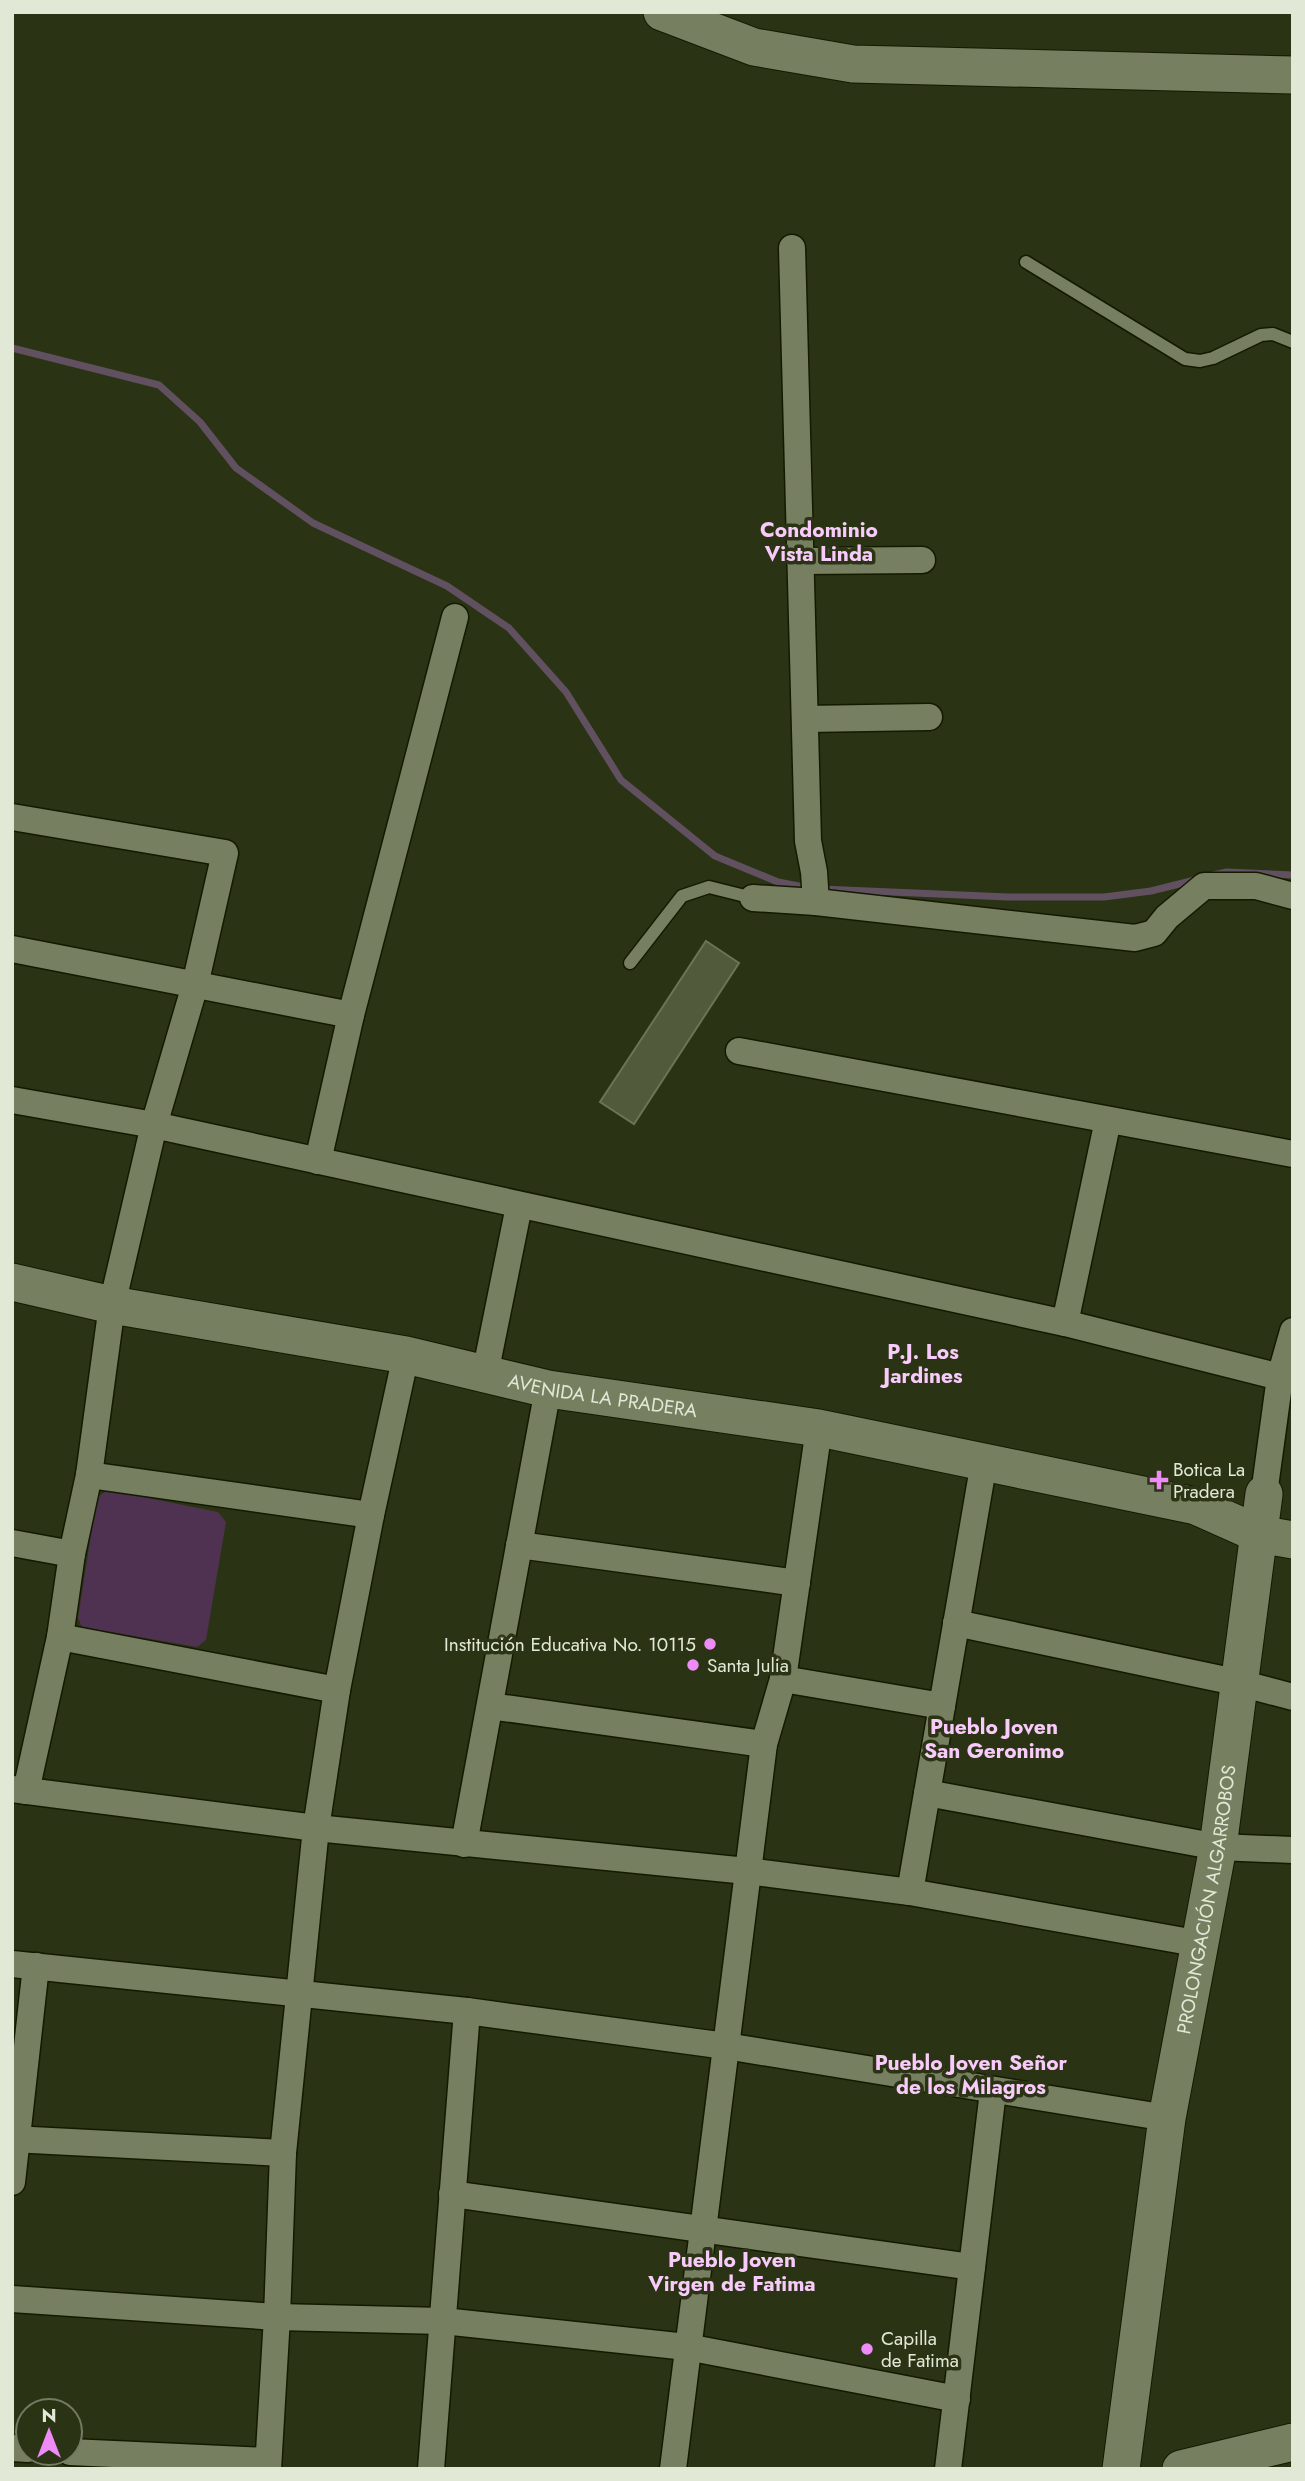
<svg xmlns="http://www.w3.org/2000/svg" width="1305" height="2481" font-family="Jost,sans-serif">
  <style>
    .green { fill: #4f3251 }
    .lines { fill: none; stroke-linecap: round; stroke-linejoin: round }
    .stream { stroke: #615160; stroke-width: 7 }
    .building { fill: #515a3b; stroke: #6b7454; stroke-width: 2 }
    .lane-casing { stroke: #141a00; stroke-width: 15 }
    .street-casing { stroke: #141a00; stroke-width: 29 }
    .secondary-casing { stroke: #141a00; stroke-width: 39 }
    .lane { stroke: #767f5f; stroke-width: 12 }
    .street { stroke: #767f5f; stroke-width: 26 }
    .secondary { stroke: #767f5f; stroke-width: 37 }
    .poi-dot { fill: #ee8bf7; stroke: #2b3315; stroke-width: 2.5 }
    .labels { text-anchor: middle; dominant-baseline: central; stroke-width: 7; stroke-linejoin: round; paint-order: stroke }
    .street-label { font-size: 19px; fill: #e2e8d6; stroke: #2b3315 }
    .poi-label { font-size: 19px; fill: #e2e8d6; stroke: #2b3315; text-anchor: start }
    .neighbourhood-label { font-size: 21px; font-weight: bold; fill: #f8cbfb; stroke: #2b3315 }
  </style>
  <rect width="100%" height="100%" fill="#2b3315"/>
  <polygon class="green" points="108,1490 218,1512 226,1522 206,1640 197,1647 82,1627 78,1618 97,1497"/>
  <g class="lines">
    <g class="stream">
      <polyline points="12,348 159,385 200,422 236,468 313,523 447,586 509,628 566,692 621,780 715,856 778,882 809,888"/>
      <polyline points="1213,875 1227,872 1293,875"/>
      <polyline points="821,889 1008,897 1104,897 1151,891 1195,880"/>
    </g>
  </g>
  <polygon class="building" points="706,941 739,963 634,1124 600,1102"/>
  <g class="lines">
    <defs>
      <g id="lane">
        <polyline points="1026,262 1185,359 1200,361 1213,358 1261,335 1273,334 1293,342"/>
        <polyline points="630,963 682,896 709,887 753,898"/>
      </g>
      <g id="street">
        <polyline points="792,248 808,841 814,872 816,902"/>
        <polyline points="801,561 922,560"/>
        <polyline points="805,719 929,717"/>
        <polyline points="12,817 225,853 195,985 154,1125 112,1305 89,1475 72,1554 60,1637 26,1791"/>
        <polyline points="753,898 816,902 1135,938 1154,933 1167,917 1204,886 1256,886 1293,896"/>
        <polyline points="12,949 351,1015"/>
        <polyline points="739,1051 1293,1154"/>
        <polyline points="12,1100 154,1125 1065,1323 1280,1377"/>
        <polyline points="318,1161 351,1015 455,617"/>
        <polyline points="1065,1323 1108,1120"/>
        <polyline points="485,1374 519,1206"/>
        <polyline points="89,1475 371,1515"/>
        <polyline points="1264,1494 1280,1377 1293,1331"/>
        <polyline points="12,1543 72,1554"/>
        <polyline points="519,1545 797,1583"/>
        <polyline points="956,1623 1240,1683 1293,1697"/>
        <polyline points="60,1637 337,1690"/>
        <polyline points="783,1679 942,1706"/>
        <polyline points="490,1706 764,1744"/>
        <polyline points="12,1789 316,1828 747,1871 910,1892 1201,1944"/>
        <polyline points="927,1793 1218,1847 1293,1850"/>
        <polyline points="464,1844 548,1389"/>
        <polyline points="910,1892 984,1462"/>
        <polyline points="12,1964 467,2011 726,2046 1167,2118"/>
        <polyline points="12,2139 283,2153"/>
        <polyline points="12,2182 36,1966"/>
        <polyline points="452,2194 972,2267"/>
        <polyline points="12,2299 277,2317 443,2321 687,2347 957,2399"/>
        <polyline points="12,2448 28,2449"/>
        <polyline points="70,2452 268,2461"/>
        <polyline points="268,2469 277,2317 283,2153 316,1828 337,1690 371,1515 406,1355"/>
        <polyline points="431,2469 467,2011"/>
        <polyline points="673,2469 764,1744 783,1679 819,1428"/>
        <polyline points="948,2469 993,2091"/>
      </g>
      <g id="secondary">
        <polyline points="662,12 754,47 853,64 1293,75"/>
        <path id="s1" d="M12 1282 112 1305 406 1355 548 1389 819 1428 1196 1506 1259 1534 1293 1540"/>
        <path id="s2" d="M1121 2469 1167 2118 1218 1847 1264 1494"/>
        <polyline points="1181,2469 1293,2442"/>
      </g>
    </defs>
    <use href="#lane" class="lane-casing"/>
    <use href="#street" class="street-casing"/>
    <use href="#secondary" class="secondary-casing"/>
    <use href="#lane" class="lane"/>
    <use href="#street" class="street"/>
    <use href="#secondary" class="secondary"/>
  </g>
  <g class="poi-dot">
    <path d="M1155.5 1469.5h7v7h7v7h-7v7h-7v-7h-7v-7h7z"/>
    <circle cx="710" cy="1644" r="7"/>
    <circle cx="693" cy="1665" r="7"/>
    <circle cx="867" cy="2349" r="7"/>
  </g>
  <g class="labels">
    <g class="street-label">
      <text stroke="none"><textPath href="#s1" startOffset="602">AVENIDA LA PRADERA</textPath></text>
      <text stroke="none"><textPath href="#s2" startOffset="576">PROLONGACIÓN ALGARROBOS</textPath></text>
    </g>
    <g class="poi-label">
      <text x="1173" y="1469">Botica La<tspan x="1173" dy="22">Pradera</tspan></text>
      <text x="696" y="1644" text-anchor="end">Institución Educativa No. 10115</text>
      <text x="707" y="1665">Santa Julia</text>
      <text x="881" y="2338">Capilla<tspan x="881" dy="22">de Fatima</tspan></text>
    </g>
    <g class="neighbourhood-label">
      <text x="819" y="530">Condominio<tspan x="819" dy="24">Vista Linda</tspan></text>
      <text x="923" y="1352">P.J. Los<tspan x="923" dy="24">Jardines</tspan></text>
      <text x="994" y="1727">Pueblo Joven<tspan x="994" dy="24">San Geronimo</tspan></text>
      <text x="971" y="2063">Pueblo Joven Señor<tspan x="971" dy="24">de los Milagros</tspan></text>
      <text x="732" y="2260">Pueblo Joven<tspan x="732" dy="24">Virgen de Fatima</tspan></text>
    </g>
  </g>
  <rect width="1305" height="2481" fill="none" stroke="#e2e8d6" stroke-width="28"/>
  <g transform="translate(49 2432)"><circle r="33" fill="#2b3315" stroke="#747b62" stroke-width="2"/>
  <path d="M0-5L12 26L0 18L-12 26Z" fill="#ee8bf7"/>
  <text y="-10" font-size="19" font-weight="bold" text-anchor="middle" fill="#e2e8d6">N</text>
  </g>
</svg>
